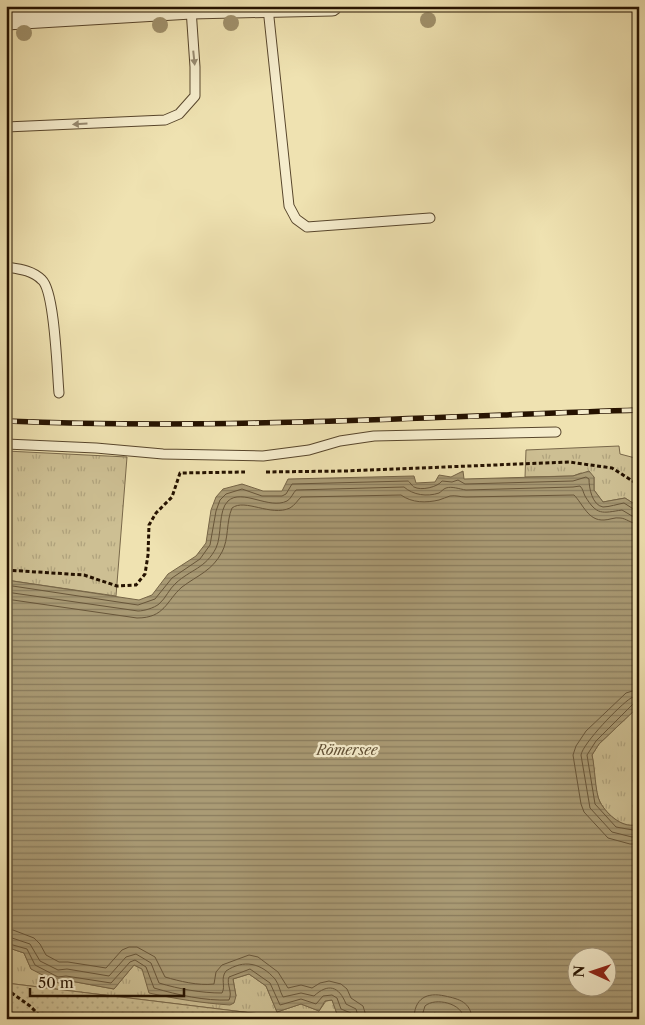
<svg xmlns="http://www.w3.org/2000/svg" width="645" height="1025" font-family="'Libre Caslon Text',serif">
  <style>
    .grass { fill: url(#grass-tufts); stroke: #79684a }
    .park { fill: url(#park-dots); stroke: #79684a }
    .water { fill: url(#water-rules); stroke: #756446; fill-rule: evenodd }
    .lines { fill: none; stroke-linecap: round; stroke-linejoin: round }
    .shore { stroke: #68563a; stroke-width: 1 }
    .lane-casing { stroke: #58462c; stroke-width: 11 }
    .street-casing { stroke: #58462c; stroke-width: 21 }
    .path { stroke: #251200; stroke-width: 3; stroke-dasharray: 4 2.5; stroke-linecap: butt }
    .lane { stroke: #f5eccc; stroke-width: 9 }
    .street { stroke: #f5eccc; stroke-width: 19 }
    .rail-casing { stroke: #251200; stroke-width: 5.5 }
    .rail { stroke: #f5eccc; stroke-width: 4; stroke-dasharray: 11; stroke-linecap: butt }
    .tree { fill: #a0916c }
    .oneway { fill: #978a70 }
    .labels { text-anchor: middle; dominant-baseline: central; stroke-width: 4.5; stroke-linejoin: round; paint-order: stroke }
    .water-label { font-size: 14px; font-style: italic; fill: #615035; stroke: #f5eccc }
  </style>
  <defs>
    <pattern id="grass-tufts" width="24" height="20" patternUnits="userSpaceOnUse" patternTransform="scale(1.25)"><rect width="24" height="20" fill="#cdbf93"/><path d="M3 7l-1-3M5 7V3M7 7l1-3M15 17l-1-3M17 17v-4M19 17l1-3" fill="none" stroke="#b0a37d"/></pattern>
    <pattern id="park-dots" width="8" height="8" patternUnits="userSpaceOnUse" patternTransform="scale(1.25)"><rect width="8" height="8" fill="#cdbf93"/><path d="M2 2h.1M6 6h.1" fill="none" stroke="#b0a37d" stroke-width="1.8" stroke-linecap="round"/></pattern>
    <pattern id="water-rules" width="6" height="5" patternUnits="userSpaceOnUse" patternTransform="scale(1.25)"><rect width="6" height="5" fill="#aa9b75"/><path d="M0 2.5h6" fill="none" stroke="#8a7d5e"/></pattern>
  </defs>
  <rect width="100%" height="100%" fill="#efe2b1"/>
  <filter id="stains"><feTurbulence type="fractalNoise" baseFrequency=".004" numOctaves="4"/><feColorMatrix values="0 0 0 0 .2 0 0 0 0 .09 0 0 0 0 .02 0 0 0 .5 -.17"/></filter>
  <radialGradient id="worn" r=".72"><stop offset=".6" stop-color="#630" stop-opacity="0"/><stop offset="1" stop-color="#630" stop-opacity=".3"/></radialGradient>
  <g class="grass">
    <polygon points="619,446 620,454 639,459 639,507 625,498 603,502 594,490 594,477 581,473 573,476 525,477 526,450"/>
    <polygon points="6,451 127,457 116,596 6,580"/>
    <path d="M639 706V756L637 760 639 769V824C624 830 607 815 600 802 595 794 594 765 592 755L599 744Z"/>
    <polygon points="6,947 24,953 31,969 65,980 114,989 134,965 142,969 236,996 233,979 249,974 266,986 277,1012 301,1004 319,1011 326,1001 332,1000 337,1014 358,1019 301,1019 6,983"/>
    <polygon points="434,1013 461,1019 432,1019"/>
  </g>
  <polygon class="park" points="6,983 301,1019 6,1019"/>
  <path class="water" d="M463 471 464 479 573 476 589 471 594 477V490L603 502 625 498 639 507V706L599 744 592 755C595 766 595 793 600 802 607 815 624 830 639 824V1019H461L434 1013 432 1019H358L337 1014 332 1000 325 1001 319 1011 301 1004 277 1012 266 986 249 974 233 979 236 996 234 1003 230 1005C202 1003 176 999 149 993L142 969 134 965 114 989 65 980 58 983 31 969 24 953 6 947V580L139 600 152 595 168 574 196 556 206 543 211 510 216 497 223 489 242 484 263 491H282L288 479 414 476 416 483 435 482 439 475 451 477ZM578 958H608V988H578Z"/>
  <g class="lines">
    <g class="shore">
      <path d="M6 585 138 605 155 599 172 578 200 559 210 545 216 511 220 500 226 494 242 489 262 496H282L286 494 292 484 408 481C409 481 413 487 414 487 421 491 438 487 442 481L452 482 458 480 465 484 573 481 586 477 589 479C589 488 592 505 603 507 609 507 618 504 624 503L635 510H639"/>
      <path d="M6 592 138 611C144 611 154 608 159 604 166 598 169 589 176 583 190 570 206 568 216 548 222 536 218 510 228 501 242 488 269 510 287 501 291 499 293 493 296 490L404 487C413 495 427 497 439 493 441 492 443 489 446 488 452 486 459 489 466 490L573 487 580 486C583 489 583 492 585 496 597 516 602 513 622 510L632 516 639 517"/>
      <path d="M6 599 137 618C165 618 166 601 182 587 198 575 212 571 222 552 229 539 226 522 232 508 245 498 271 517 290 508 295 505 297 501 301 497L401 495C412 503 426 503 439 500 443 499 446 497 450 496 456 495 460 497 466 497L574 495C583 504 588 521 604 520 609 520 615 517 620 518 626 518 631 524 639 524"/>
      <polyline points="639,689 626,693 586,731 576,746 573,755 581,804 584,812 608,838 630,844 639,844"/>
      <path d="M639 697C635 697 634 697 631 698 620 705 583 743 581 755L590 808 612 832 632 837 639 836"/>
      <polyline points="639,703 633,704 596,741 587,755 595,804 616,827 633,830 639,829"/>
      <path d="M6 929 13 930 34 938 40 944 46 955 59 962H68L106 968 122 950 129 947H137L155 957 165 977C179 981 198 986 214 984L216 972 222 965 249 955 258 957 278 972 288 988 301 985 312 988 320 983 329 981 341 984 347 989 351 998 363 1006 367 1019"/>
      <path d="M6 936 30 944 40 961 58 970 67 969 109 976 126 957 136 954 151 963 159 983C179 989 201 993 222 993 226 986 220 979 226 971 244 959 261 963 275 979 279 984 280 992 283 997L301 993 314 996C328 983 339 986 346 1004L356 1009 359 1019"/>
      <path d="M6 943 27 949 35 965 58 977 66 976 111 983 130 962 135 960 146 967 154 988C178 995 205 1001 229 1000 233 992 226 984 229 977L250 969 270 983 280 1005 301 999 316 1004 323 996 332 995 337 998 341 1009 351 1013 353 1019"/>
      <path d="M414 1019C414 998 427 992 445 996 459 999 471 1002 472 1019"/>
      <path d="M421 1019 425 1006C435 997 463 1003 464 1019"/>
    </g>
    <defs>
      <g id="lane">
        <polyline points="268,8 289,206 296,219 307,227 430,218"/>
        <polyline points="6,127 165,120 179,114 195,96 195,67 191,9"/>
        <path d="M6 267C19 269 32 270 42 280 55 292 57 372 59 393"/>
        <polyline points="6,444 96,448 163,454 263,456 309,450 340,441 374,436 556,432"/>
      </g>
      <polyline id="street" points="6,20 191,9 332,6"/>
    </defs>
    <use href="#lane" class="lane-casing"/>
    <use href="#street" class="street-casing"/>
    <g class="path">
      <polyline points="266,472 345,471 569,462 612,468 639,485"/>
      <polyline points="6,570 84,575 117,586 136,585 145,574 148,555 149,525 156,513 172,497 180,473 245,472"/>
      <polyline points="6,989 30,1006 43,1019"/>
    </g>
    <use href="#lane" class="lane"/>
    <use href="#street" class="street"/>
    <defs>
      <path id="rail" d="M6 421C217 430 428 417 639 410"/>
    </defs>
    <use href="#rail" class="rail-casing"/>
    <use href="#rail" class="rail"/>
  </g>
  <g class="tree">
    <circle cx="428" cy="20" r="8"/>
    <circle cx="231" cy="23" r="8"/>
    <circle cx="160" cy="25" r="8"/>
    <circle cx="24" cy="33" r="8"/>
  </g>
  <defs><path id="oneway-solid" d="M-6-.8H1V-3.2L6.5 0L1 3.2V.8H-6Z" transform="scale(1.25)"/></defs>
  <g class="oneway">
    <use href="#oneway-solid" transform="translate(194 58) rotate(84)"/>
    <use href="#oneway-solid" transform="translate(80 124) rotate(177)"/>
  </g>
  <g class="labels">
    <g class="water-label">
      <text x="347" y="750">Römersee</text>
    </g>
  </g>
  <rect width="645" height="1025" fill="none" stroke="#efe2b1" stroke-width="25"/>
  <rect x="8" y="8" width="630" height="1010" fill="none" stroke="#251200" stroke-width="2.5"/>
  <rect x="12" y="12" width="620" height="1000" fill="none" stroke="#251200"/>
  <g transform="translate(592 972) rotate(273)"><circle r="24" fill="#f5eccc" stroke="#a2957a"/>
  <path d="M0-4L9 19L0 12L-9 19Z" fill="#8f2418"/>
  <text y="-8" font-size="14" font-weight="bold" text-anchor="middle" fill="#251200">N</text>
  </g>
  <path d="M30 988v8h154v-8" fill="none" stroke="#251200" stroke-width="2.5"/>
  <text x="38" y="988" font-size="15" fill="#251200" stroke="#f5eccc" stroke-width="4" paint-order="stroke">50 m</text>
  <rect width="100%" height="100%" filter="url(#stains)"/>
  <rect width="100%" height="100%" fill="url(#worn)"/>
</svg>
